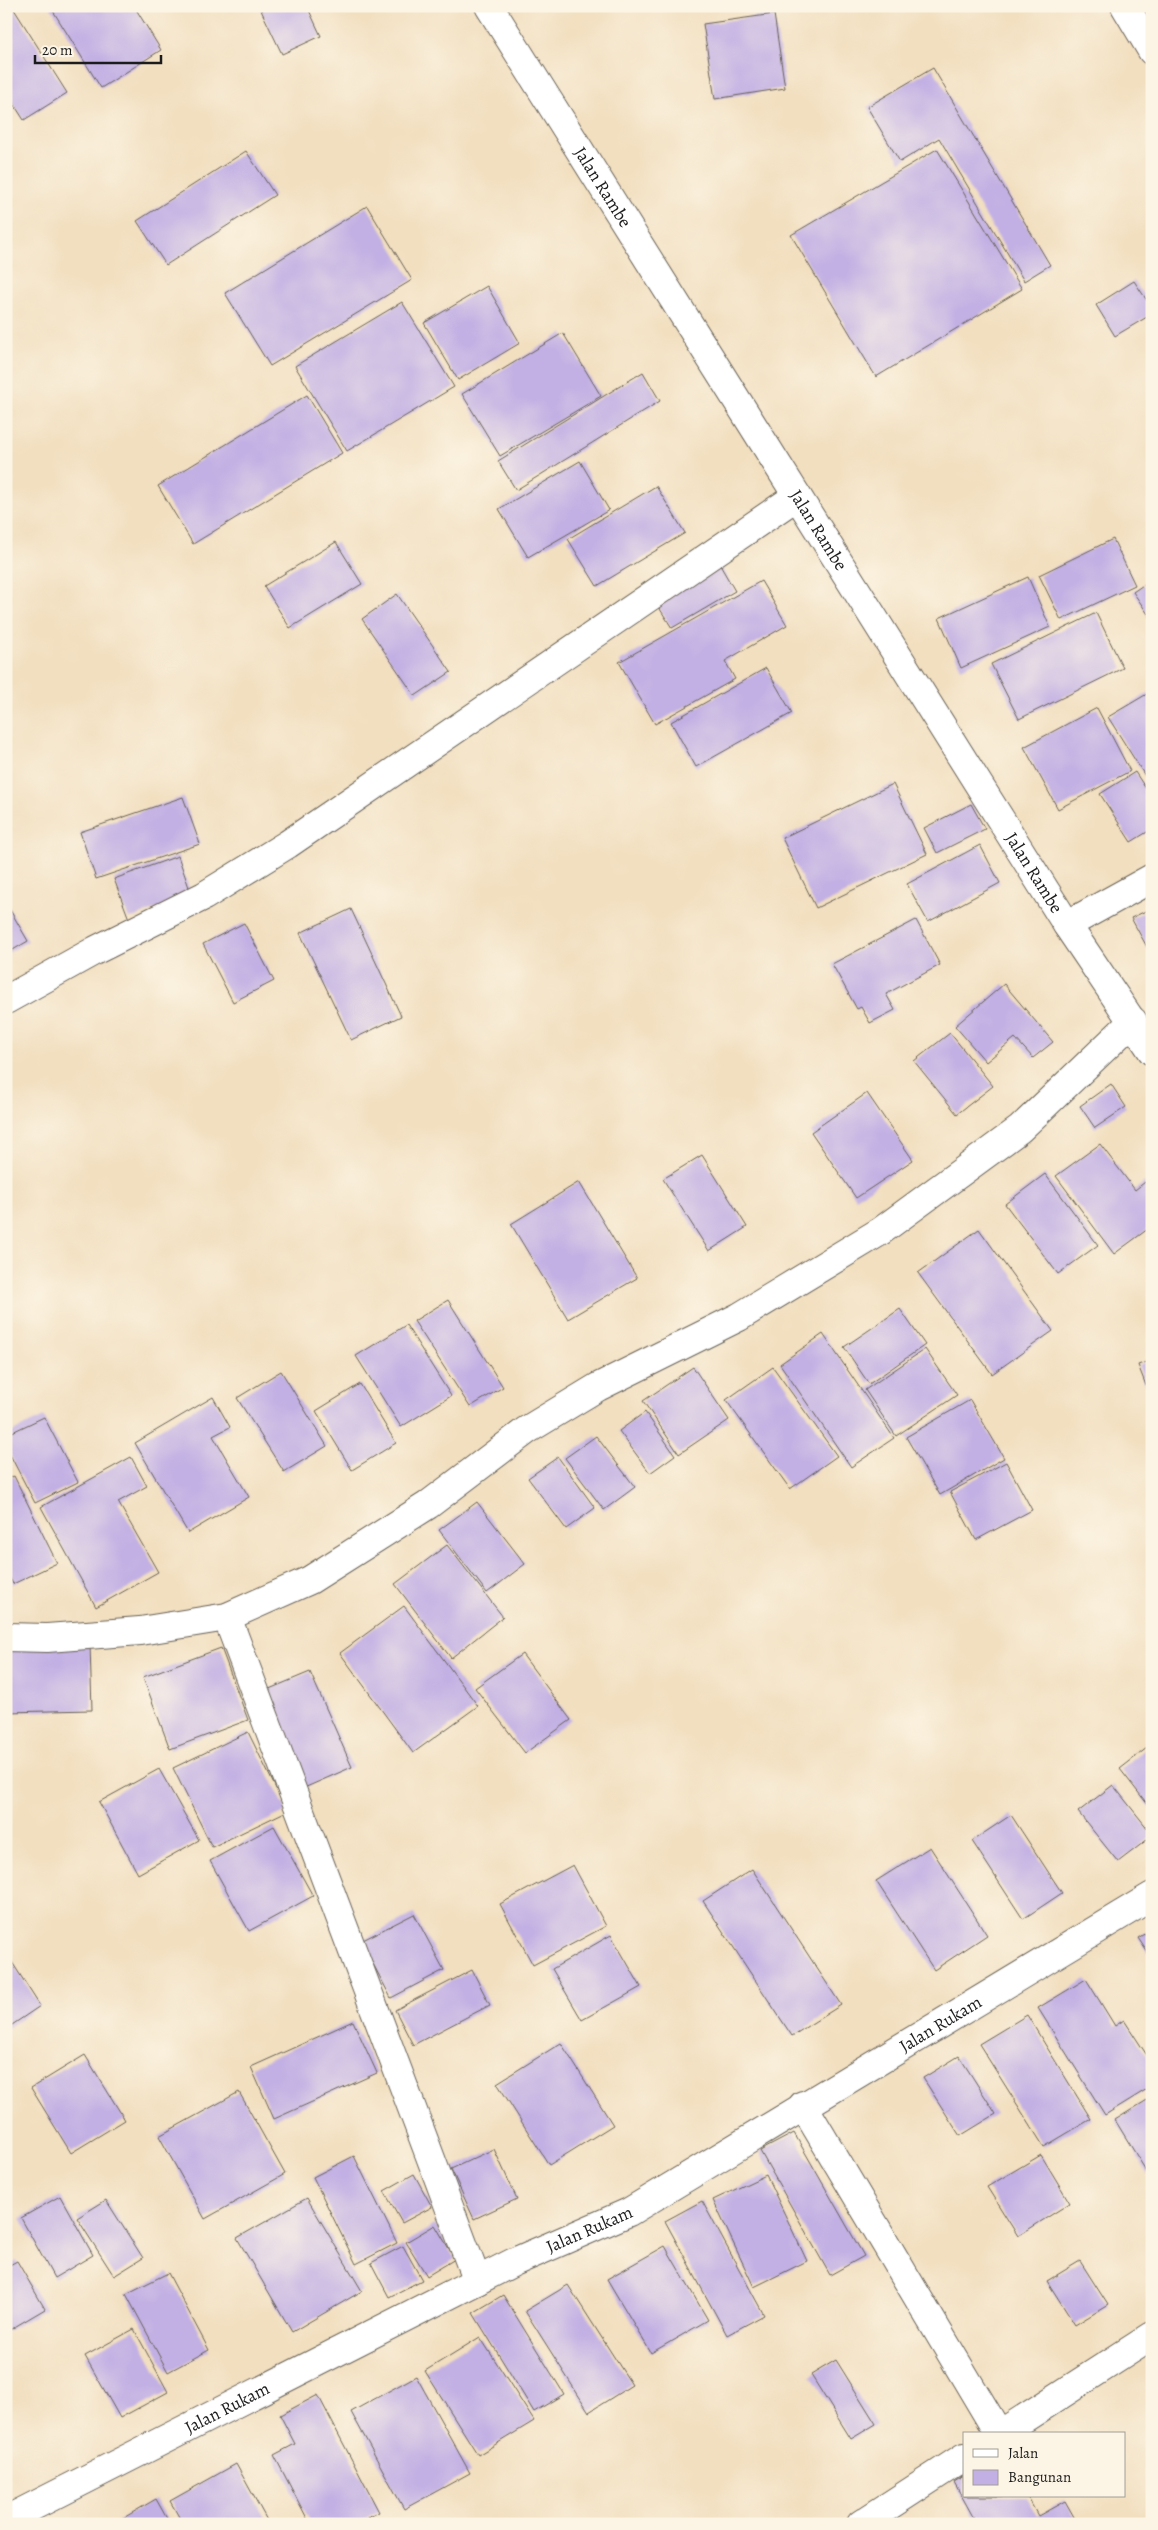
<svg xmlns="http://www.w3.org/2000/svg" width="1158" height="2530" font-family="Alegreya,serif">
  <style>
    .building { fill: #c2b0e4 }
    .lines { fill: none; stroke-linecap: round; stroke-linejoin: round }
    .minor-casing { stroke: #676055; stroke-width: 30 }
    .minor { stroke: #fff; stroke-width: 28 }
    .labels { text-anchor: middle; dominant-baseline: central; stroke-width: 4; stroke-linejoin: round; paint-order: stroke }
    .street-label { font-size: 18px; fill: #1c1c1c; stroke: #fcf5e5 }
  </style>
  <rect width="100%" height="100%" fill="#fcf5e5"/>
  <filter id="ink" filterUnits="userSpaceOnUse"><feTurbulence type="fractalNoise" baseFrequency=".02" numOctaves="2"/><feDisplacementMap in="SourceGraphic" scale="10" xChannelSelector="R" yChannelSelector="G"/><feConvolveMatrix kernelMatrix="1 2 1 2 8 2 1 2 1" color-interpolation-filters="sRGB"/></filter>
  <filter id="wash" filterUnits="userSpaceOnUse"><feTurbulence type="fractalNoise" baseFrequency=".0096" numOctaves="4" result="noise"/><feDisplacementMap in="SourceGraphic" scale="20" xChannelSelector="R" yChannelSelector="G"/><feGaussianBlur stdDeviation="1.12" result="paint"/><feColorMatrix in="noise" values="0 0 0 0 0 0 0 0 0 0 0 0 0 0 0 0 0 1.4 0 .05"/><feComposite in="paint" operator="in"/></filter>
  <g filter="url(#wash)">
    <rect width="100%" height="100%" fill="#f2dfc0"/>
    <g id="blocks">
      <g class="building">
        <polygon points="6,6 12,6 67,93 24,120 6,92"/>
        <polygon points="50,6 134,6 161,50 101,88"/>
        <polygon points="259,6 307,6 321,36 282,54"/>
        <polygon points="774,14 785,88 715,99 703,24"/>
        <polygon points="933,68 1050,265 1024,281 939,138 900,162 867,107"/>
        <polygon points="937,149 1022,289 876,377 791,235"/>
        <polygon points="246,151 275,195 166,265 137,221"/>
        <polygon points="367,206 412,280 270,366 225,293"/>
        <polygon points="1134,281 1152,308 1152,314 1115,336 1096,305"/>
        <polygon points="487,286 520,343 458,380 424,323"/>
        <polygon points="402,302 454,387 347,451 295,366"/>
        <polygon points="563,333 601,396 500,456 462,394"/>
        <polygon points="643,372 660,401 516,490 498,461"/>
        <polygon points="307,395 342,453 193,544 158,486"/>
        <polygon points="580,461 609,510 528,557 499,509"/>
        <polygon points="656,486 685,533 597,586 568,539"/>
        <polygon points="1113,539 1135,585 1061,620 1039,575"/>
        <polygon points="336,542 362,584 290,628 264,586"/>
        <polygon points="717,560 735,591 672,628 653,598"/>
        <polygon points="1028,577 1050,627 961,668 939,618"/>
        <polygon points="1152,579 1152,620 1133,592"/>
        <polygon points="761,581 787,625 725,661 735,679 655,724 619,662"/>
        <polygon points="397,594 451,672 415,696 362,619"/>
        <polygon points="1096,613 1123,668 1019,719 991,664"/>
        <polygon points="766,668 792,713 696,767 671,722"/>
        <polygon points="1152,691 1152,787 1108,717"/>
        <polygon points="1097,708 1130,771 1058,809 1024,747"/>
        <polygon points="1135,772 1152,798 1152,829 1131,842 1100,794"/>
        <polygon points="893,784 927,854 816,908 782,838"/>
        <polygon points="183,797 200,844 96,879 80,832"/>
        <polygon points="971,804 985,829 937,853 924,828"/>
        <polygon points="980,845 1000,883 928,922 907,884"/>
        <polygon points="178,856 192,896 129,919 114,879"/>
        <polygon points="6,903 28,941 6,954"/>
        <polygon points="1152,908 1152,956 1131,918"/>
        <polygon points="351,909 401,1016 351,1040 300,933"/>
        <polygon points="916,920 940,965 886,994 895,1010 870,1023 861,1007 857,1009 832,964"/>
        <polygon points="244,923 274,981 233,1002 203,944"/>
        <polygon points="1004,984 1053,1042 1033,1058 1015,1038 986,1062 955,1026"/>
        <polygon points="950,1033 993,1086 957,1114 914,1061"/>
        <polygon points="1111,1084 1126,1107 1095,1128 1080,1106"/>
        <polygon points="867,1093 913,1160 856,1198 811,1132"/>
        <polygon points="1100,1144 1135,1190 1145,1182 1152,1191 1152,1226 1114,1254 1056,1176"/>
        <polygon points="702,1155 747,1227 709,1251 663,1179"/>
        <polygon points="1045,1174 1098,1245 1058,1274 1005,1204"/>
        <polygon points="579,1182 637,1278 568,1319 511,1224"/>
        <polygon points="979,1229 1053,1331 992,1374 918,1273"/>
        <polygon points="448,1300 503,1387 470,1407 414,1321"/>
        <polygon points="900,1309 925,1345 869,1384 844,1347"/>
        <polygon points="406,1325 451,1396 401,1427 356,1356"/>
        <polygon points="823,1334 894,1438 851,1467 780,1364"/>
        <polygon points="925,1349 957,1395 896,1436 865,1390"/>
        <polygon points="1152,1360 1152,1401 1138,1365"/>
        <polygon points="693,1367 729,1420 679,1454 643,1401"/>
        <polygon points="773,1367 837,1456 790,1489 726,1400"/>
        <polygon points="281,1371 327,1446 284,1472 237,1398"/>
        <polygon points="360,1384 396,1443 352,1470 316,1411"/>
        <polygon points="213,1397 230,1427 213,1436 249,1497 188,1533 135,1443"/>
        <polygon points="970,1400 1004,1458 940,1495 906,1437"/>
        <polygon points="645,1412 675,1455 650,1473 619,1431"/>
        <polygon points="44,1417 78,1482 35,1503 6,1447 6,1435"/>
        <polygon points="596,1436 635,1487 604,1510 565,1458"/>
        <polygon points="131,1457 147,1486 118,1502 158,1572 96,1607 41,1507"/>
        <polygon points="558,1457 595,1508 566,1529 528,1478"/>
        <polygon points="1006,1462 1032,1510 976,1540 950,1492"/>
        <polygon points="14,1476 57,1563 13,1584 6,1571 6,1480"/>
        <polygon points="477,1502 525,1564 487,1593 439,1530"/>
        <polygon points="447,1545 503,1617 451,1658 395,1584"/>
        <polygon points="404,1606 478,1706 413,1753 340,1653"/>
        <polygon points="90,1646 92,1710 6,1712 6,1648"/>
        <polygon points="221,1648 248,1720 170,1749 143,1677"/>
        <polygon points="522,1654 571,1720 525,1753 475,1688"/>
        <polygon points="310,1672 352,1767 304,1788 262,1692"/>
        <polygon points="248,1732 287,1811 212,1847 173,1768"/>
        <polygon points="1152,1744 1152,1810 1120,1769"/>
        <polygon points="159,1769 199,1840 138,1874 99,1802"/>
        <polygon points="1113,1785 1152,1834 1152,1836 1118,1862 1078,1812"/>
        <polygon points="1011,1815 1062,1893 1023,1919 972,1841"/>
        <polygon points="274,1826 313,1896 249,1931 210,1861"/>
        <polygon points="930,1847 987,1935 934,1970 876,1881"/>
        <polygon points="573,1865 606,1926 533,1965 500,1904"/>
        <polygon points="752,1869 841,2005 792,2036 703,1901"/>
        <polygon points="414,1914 444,1970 391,1998 361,1941"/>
        <polygon points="1152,1929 1152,1959 1138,1938"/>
        <polygon points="611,1935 641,1987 582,2020 552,1969"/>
        <polygon points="10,1959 40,2006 6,2029 6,1961"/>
        <polygon points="472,1970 490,2005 413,2045 395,2010"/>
        <polygon points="1086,1979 1115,2026 1124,2020 1152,2063 1152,2086 1105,2115 1038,2008"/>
        <polygon points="1027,2015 1091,2119 1044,2147 979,2044"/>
        <polygon points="353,2021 377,2073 274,2119 251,2067"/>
        <polygon points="561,2043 613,2125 549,2165 497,2083"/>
        <polygon points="85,2055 125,2120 71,2153 31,2088"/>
        <polygon points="959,2056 996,2114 960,2136 923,2078"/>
        <polygon points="239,2092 285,2174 205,2219 159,2136"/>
        <polygon points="1152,2097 1152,2172 1148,2174 1115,2120"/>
        <polygon points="794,2133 864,2256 830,2275 760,2151"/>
        <polygon points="494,2149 517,2199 474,2219 451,2169"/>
        <polygon points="1041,2155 1070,2203 1018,2236 987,2187"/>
        <polygon points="354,2156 397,2243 356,2264 313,2177"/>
        <polygon points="414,2174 432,2207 402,2223 384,2191"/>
        <polygon points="766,2175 807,2261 754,2287 713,2200"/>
        <polygon points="60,2196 93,2255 54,2278 21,2218"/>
        <polygon points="307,2198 362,2291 292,2332 237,2238"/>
        <polygon points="106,2200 143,2258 114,2276 77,2218"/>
        <polygon points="702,2201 764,2315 727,2335 665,2221"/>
        <polygon points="435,2225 455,2259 427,2276 406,2242"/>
        <polygon points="403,2246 422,2280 389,2297 371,2263"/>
        <polygon points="665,2246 708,2320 651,2353 607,2279"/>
        <polygon points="17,2261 45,2309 6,2332 6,2267"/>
        <polygon points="1080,2261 1108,2305 1075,2325 1047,2281"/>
        <polygon points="168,2273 209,2350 168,2372 126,2294"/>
        <polygon points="568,2285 632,2385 589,2412 525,2311"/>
        <polygon points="503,2295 564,2394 534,2412 473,2313"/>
        <polygon points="134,2329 168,2392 120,2418 85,2356"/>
        <polygon points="480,2337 534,2421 478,2455 425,2371"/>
        <polygon points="836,2360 876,2424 851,2439 811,2375"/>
        <polygon points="416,2376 470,2473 404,2509 351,2412"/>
        <polygon points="318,2395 379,2512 356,2524 310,2524 274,2455 295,2444 280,2415"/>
        <polygon points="236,2464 269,2524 183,2524 170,2501"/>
        <polygon points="964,2476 964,2496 1027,2496 1038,2516 1065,2501 1078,2524 977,2524 954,2482"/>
        <polygon points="156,2499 170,2524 113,2524"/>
      </g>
    </g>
  </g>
  <g filter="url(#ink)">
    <use href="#blocks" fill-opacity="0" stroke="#676055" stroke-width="1"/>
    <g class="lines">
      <defs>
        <g id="minor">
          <path id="s1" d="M489 6 1067 925 1152 1051"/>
          <polyline points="1125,6 1152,51"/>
          <polyline points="1067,925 1152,878"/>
          <polyline points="6,1000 96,950 204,896 288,844 797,496"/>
          <polyline points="227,1617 477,2281"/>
          <polyline points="6,1637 47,1638 140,1631 227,1617 310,1580 428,1505 527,1430 598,1387 739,1317 881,1231 1020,1129 1133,1021"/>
          <polyline points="803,2105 999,2434"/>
          <polyline points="1000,2434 1152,2336"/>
          <path id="s2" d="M6 2520 514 2262 629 2212 1152 1896"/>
          <polyline points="861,2524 964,2457"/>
        </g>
      </defs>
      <use href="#minor" class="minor-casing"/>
      <use href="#minor" class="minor"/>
    </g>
  </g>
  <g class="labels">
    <g class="street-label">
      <text stroke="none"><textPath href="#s1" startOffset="214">Jalan Rambe</textPath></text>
      <text stroke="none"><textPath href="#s1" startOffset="619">Jalan Rambe</textPath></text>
      <text stroke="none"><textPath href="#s1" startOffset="1024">Jalan Rambe</textPath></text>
      <text stroke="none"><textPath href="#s2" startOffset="1059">Jalan Rukam</textPath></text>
      <text stroke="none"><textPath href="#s2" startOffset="652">Jalan Rukam</textPath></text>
      <text stroke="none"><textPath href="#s2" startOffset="248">Jalan Rukam</textPath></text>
    </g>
  </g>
  <rect width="1158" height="2530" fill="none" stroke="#fcf5e5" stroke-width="25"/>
  <rect x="963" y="2432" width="162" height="65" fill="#fcf5e5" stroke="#a29e95"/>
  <rect x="973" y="2449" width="25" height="8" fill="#ffffff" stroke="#a29e95"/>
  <text x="1008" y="2458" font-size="15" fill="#1c1c1c">Jalan</text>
  <rect x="973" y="2470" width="25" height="15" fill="#c2b0e4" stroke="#a29e95"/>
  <text x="1008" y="2482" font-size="15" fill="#1c1c1c">Bangunan</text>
  <path d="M35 55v8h126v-8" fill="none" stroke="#1c1c1c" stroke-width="2.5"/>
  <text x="42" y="55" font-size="15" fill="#1c1c1c" stroke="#fcf5e5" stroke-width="4" paint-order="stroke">20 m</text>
</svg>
